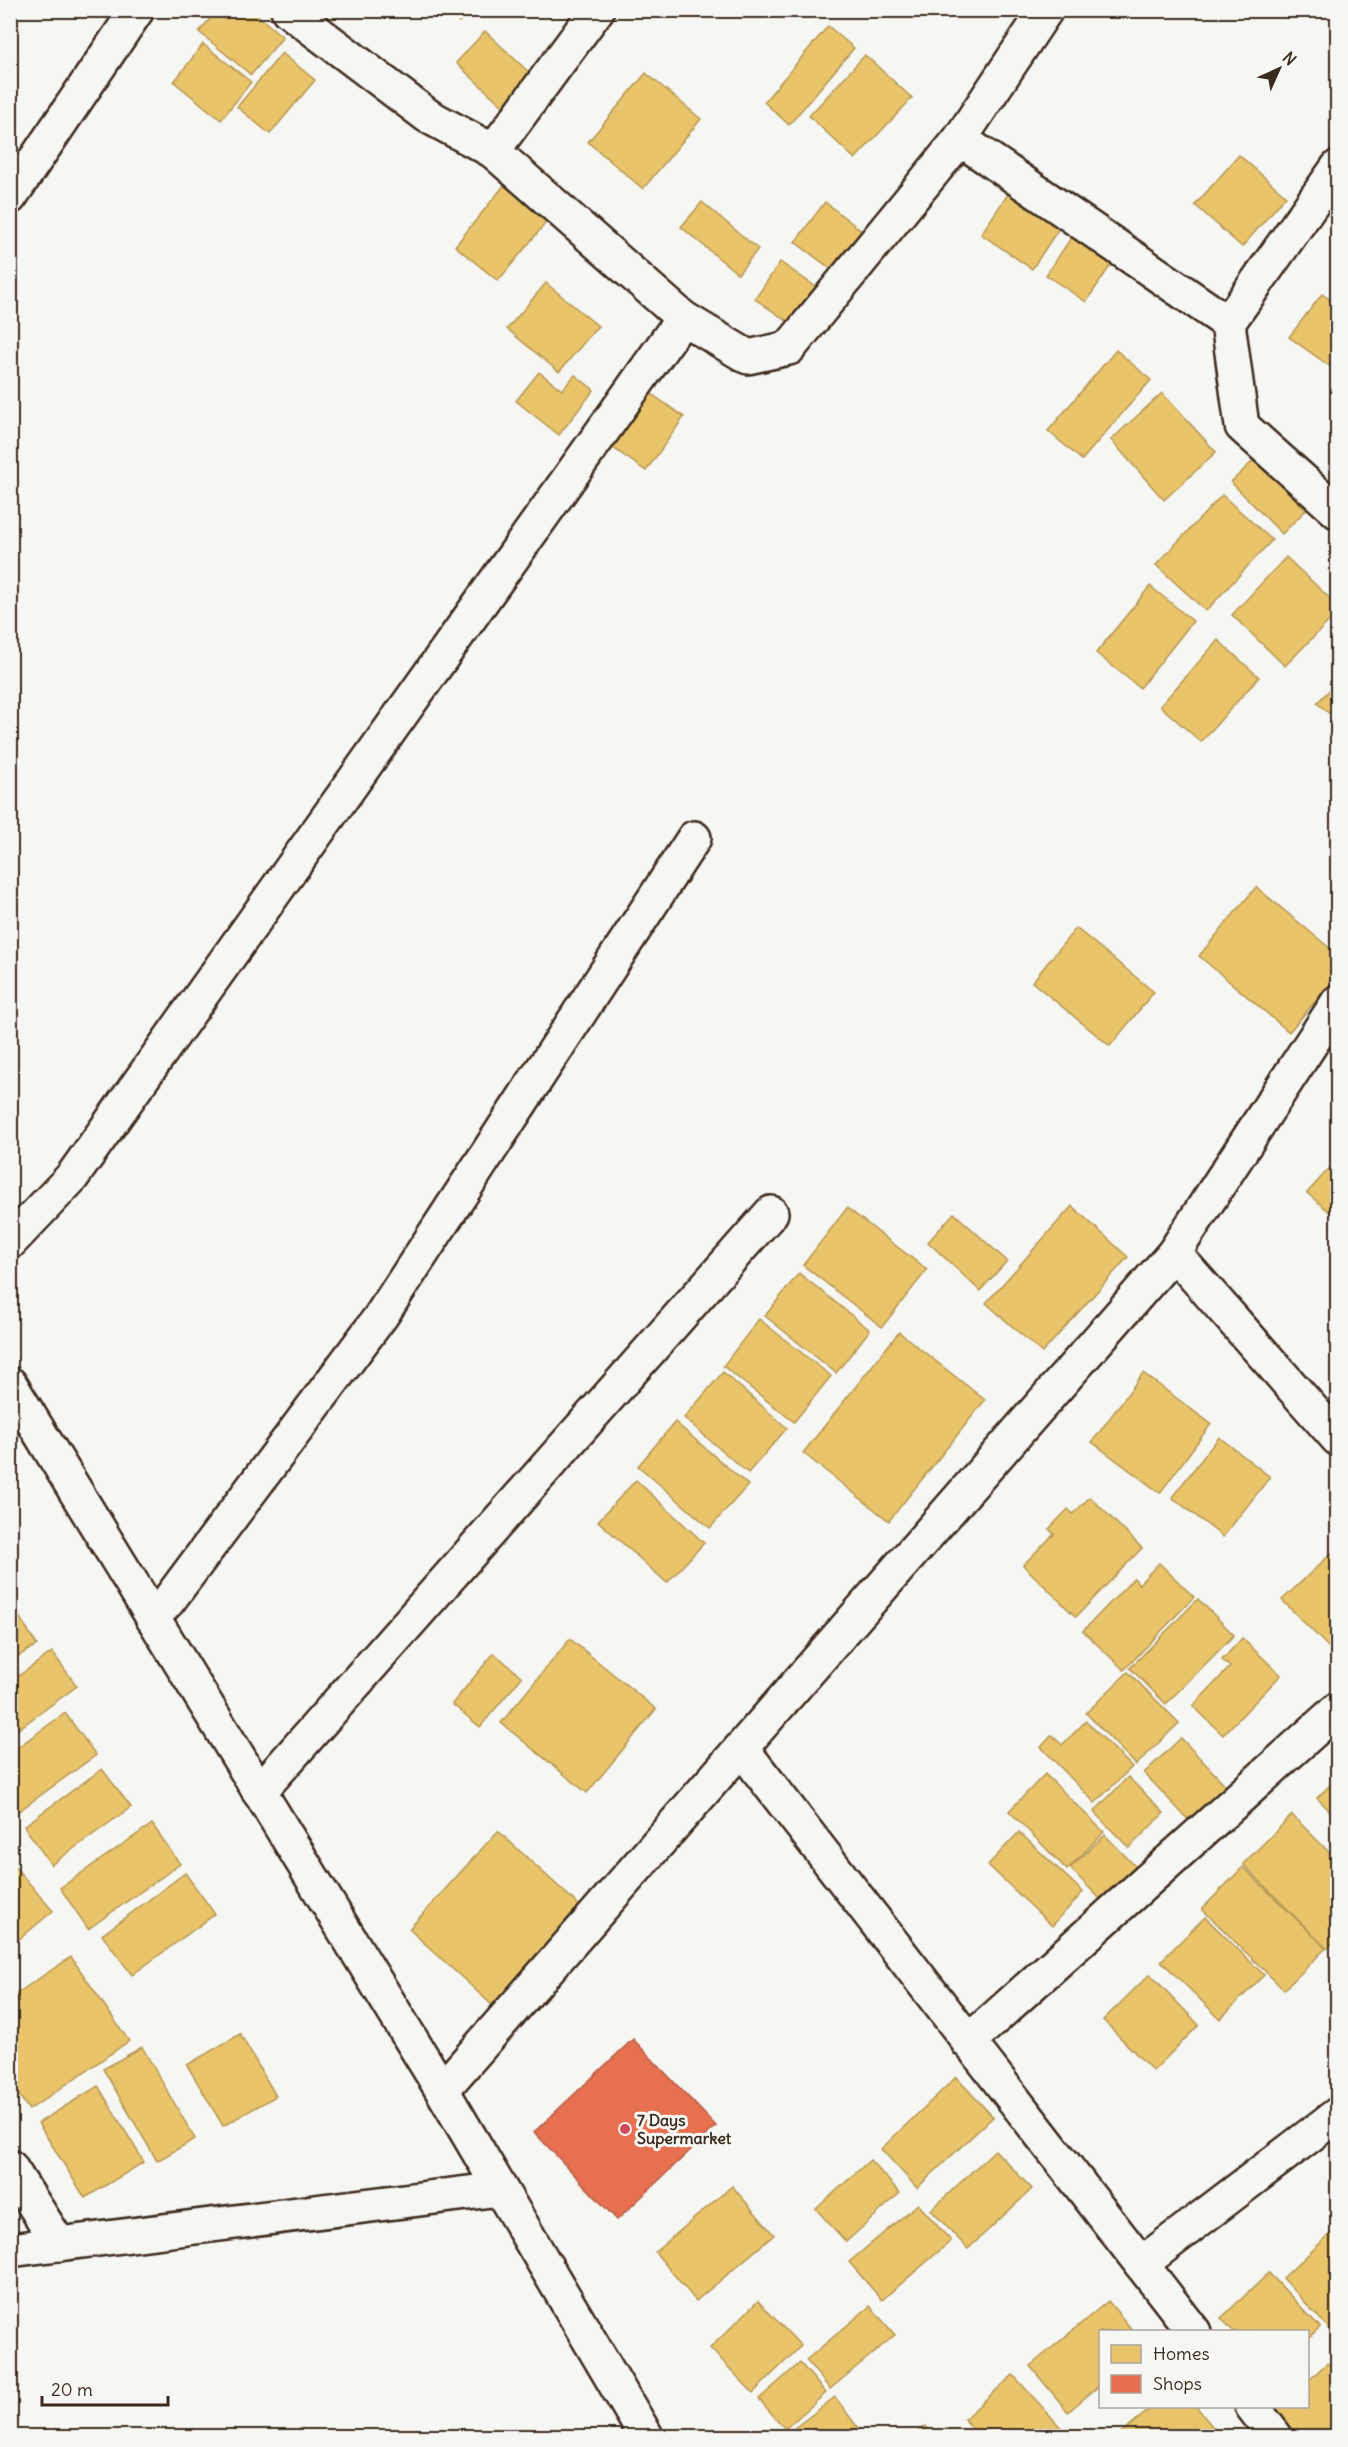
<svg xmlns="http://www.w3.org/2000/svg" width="1348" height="2447" font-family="Delius,sans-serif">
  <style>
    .homes { fill: #e9c46a; stroke: #b59653; stroke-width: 1.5 }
    .shops { fill: #e76f51; stroke: #b35a42; stroke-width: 1.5 }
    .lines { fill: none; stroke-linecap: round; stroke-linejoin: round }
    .minor-casing { stroke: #3b2a1e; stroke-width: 38 }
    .minor { stroke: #f6f6f2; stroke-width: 33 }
    .poi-dot { fill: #d1495b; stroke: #f6f6f2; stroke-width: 2 }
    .labels { text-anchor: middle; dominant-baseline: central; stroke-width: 6; stroke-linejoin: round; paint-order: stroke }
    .poi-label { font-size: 16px; font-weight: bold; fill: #3b2a1e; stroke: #f6f6f2; text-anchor: start }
  </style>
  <rect width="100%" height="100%" fill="#f6f6f2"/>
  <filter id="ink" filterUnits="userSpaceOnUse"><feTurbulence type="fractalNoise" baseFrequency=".0167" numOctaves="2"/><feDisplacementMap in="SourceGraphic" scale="12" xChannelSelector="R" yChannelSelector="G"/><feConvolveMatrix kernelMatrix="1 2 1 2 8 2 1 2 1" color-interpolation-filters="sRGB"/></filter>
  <g filter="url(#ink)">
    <g class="homes">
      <polygon points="217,10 251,10 283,37 251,75 199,32"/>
      <polygon points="445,10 468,10 459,22"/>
      <polygon points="828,26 854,48 789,125 764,102"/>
      <polygon points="485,31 535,78 506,109 456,63"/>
      <polygon points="203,44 251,82 221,120 174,82"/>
      <polygon points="282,53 315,80 270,134 237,107"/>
      <polygon points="865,55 912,98 855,159 809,116"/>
      <polygon points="646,73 701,119 643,189 588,142"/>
      <polygon points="1239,155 1286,196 1242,247 1195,205"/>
      <polygon points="506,183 549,219 498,281 455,246"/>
      <polygon points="1012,188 1063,222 1032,269 981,234"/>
      <polygon points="702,202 758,249 738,274 681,227"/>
      <polygon points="825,202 877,243 847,281 795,242"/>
      <polygon points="1075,232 1115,259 1086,302 1046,275"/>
      <polygon points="780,262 835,300 809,336 755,299"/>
      <polygon points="546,283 598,326 559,372 507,329"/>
      <polygon points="1322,294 1338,305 1338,372 1289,337"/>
      <polygon points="1116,350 1151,380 1082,460 1048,431"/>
      <polygon points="539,372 562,390 575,375 594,390 559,435 516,401"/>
      <polygon points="636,383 684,417 646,471 599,438"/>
      <polygon points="1162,393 1216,452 1164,500 1111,440"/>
      <polygon points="1255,459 1306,510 1282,534 1231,482"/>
      <polygon points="1222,495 1272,540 1206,611 1156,565"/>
      <polygon points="1286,557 1338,606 1338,612 1285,666 1232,615"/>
      <polygon points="1150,586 1193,621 1140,688 1096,653"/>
      <polygon points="1218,640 1259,677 1201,742 1160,706"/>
      <polygon points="1338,681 1338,721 1317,703"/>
      <polygon points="1256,887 1338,955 1338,975 1289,1032 1199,956"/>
      <polygon points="1076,928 1154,992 1110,1046 1032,982"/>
      <polygon points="1338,1159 1338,1219 1307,1193"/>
      <polygon points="1072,1206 1128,1257 1042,1353 986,1303"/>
      <polygon points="847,1208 927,1270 882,1327 803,1265"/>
      <polygon points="954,1213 1007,1261 980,1291 928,1242"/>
      <polygon points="799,1273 870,1330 836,1373 765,1316"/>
      <polygon points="759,1319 831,1376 794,1422 723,1366"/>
      <polygon points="899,1332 985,1400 889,1521 803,1453"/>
      <polygon points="723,1372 787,1428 748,1473 684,1418"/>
      <polygon points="1143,1373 1211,1424 1160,1493 1092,1442"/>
      <polygon points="675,1422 748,1485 710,1528 638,1466"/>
      <polygon points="1219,1437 1270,1477 1223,1537 1172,1497"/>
      <polygon points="636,1480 704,1543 667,1583 598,1521"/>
      <polygon points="1090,1497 1142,1548 1076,1617 1023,1565 1054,1534 1049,1529 1068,1509 1073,1514"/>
      <polygon points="1338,1547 1338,1657 1282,1600"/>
      <polygon points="1159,1563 1194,1597 1124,1670 1083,1631 1134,1578 1139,1584"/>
      <polygon points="1198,1599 1234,1635 1166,1704 1130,1668"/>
      <polygon points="10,1602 37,1645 10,1661"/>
      <polygon points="1242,1638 1281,1675 1223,1735 1193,1706 1230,1667 1222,1660"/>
      <polygon points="570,1639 656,1709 587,1793 501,1723"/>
      <polygon points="52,1652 77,1686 10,1735 10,1682"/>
      <polygon points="494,1653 522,1677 480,1727 452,1704"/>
      <polygon points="1128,1672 1179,1723 1136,1765 1086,1713"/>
      <polygon points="65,1713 96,1755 19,1811 10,1800 10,1753"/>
      <polygon points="1086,1721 1132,1767 1095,1803 1041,1747 1052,1735 1062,1745"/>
      <polygon points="1181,1738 1231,1791 1195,1827 1144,1773"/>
      <polygon points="102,1769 131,1807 51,1865 24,1826"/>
      <polygon points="1045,1774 1104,1832 1067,1870 1009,1811"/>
      <polygon points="1128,1777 1164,1813 1129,1848 1094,1812"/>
      <polygon points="1338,1777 1338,1819 1317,1798"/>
      <polygon points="1292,1815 1338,1861 1338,1938 1327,1949 1243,1864"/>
      <polygon points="152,1824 180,1864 88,1929 60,1888"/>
      <polygon points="498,1831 582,1908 493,2006 409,1929"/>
      <polygon points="1019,1832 1083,1892 1052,1926 988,1865"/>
      <polygon points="1105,1835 1137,1868 1102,1901 1070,1868"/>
      <polygon points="10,1861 53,1911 10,1947"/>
      <polygon points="1243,1867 1326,1948 1284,1990 1202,1909"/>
      <polygon points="185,1873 215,1914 132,1975 102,1935"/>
      <polygon points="1205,1917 1264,1975 1220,2019 1161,1961"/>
      <polygon points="71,1957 129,2041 29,2110 10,2082 10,1998"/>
      <polygon points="1150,1974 1199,2025 1153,2071 1103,2020"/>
      <polygon points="240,2034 276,2096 223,2126 187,2065"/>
      <polygon points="142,2047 195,2139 157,2161 103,2069"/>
      <polygon points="956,2077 993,2117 917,2188 881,2149"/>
      <polygon points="98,2086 144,2162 85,2198 38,2123"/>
      <polygon points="995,2150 1032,2189 968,2249 931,2210"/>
      <polygon points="870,2160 900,2193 846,2242 816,2209"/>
      <polygon points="732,2186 774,2235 696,2301 655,2252"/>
      <polygon points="918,2204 951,2241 882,2300 849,2262"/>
      <polygon points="1332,2232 1338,2237 1338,2329 1333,2333 1283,2278"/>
      <polygon points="1269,2273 1320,2327 1308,2339 1308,2332 1234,2332 1221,2318"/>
      <polygon points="758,2301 801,2346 753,2393 710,2348"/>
      <polygon points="1108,2301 1134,2332 1100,2332 1100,2385 1068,2412 1030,2366"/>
      <polygon points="870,2306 895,2335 830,2389 806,2360"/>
      <polygon points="800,2363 826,2393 785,2429 759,2399"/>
      <polygon points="1327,2363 1338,2374 1338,2436 1283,2436 1267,2419 1280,2406 1308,2406 1308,2381"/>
      <polygon points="1013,2375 1067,2434 1064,2436 980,2436 964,2419"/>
      <polygon points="835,2397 864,2436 784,2436"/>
      <polygon points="1154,2406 1196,2406 1220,2436 1117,2436"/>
      <polygon points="926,2426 933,2436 912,2436"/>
    </g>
    <polygon class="shops" points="633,2039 716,2126 617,2220 534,2132"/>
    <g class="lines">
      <defs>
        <g id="minor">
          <polyline points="288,10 428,116 493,151 597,10"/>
          <polyline points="960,139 1228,323 1242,426 1338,512"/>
          <polyline points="493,151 683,318"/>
          <polyline points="10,197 137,10"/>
          <polyline points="1228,323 1338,167"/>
          <polyline points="10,1242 72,1177 683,318 748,357 789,348 960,139 1046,10"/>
          <polyline points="1174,1253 1338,1439"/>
          <polyline points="10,1384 442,2090 646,2436"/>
          <polyline points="152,1617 169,1600 381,1316 694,838"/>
          <polyline points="742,1749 1194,2332"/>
          <polyline points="259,1792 771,1213"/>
          <polyline points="968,2042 1338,1709"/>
          <polyline points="442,2090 1174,1253 1338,1002"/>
          <polyline points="10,2167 59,2244"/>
          <polyline points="10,2250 500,2189"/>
          <polyline points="1141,2264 1338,2114"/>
          <polyline points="1252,2406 1275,2436"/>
        </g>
      </defs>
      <use href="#minor" class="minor-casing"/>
      <use href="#minor" class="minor"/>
    </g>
  </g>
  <circle class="poi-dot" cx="625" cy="2129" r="6"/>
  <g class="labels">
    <g class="poi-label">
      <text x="637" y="2120">7 Days<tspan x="637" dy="18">Supermarket</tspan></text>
    </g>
  </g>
  <rect width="1348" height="2447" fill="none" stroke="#f6f6f2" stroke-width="36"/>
  <rect x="18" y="18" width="1312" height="2411" fill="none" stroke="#3b2a1e" stroke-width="2" filter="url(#ink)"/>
  <rect x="1099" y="2330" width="210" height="78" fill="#f6f6f2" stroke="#aba49d" stroke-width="1.5"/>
  <rect x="1111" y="2345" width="30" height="18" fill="#e9c46a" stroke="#aba49d" stroke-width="1.5"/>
  <text x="1153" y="2360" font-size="18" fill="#3b2a1e">Homes</text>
  <rect x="1111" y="2375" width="30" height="18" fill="#e76f51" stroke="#aba49d" stroke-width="1.5"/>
  <text x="1153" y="2390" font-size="18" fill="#3b2a1e">Shops</text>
  <g transform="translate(1279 69) rotate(45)" stroke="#f6f6f2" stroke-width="4.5" paint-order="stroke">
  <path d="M0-4.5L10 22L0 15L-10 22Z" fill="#3b2a1e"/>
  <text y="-9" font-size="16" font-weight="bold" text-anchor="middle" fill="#3b2a1e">N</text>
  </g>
  <path d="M42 2396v9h126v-9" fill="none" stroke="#3b2a1e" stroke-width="3"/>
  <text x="51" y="2396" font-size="18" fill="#3b2a1e" stroke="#f6f6f2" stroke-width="4.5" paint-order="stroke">20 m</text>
</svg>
